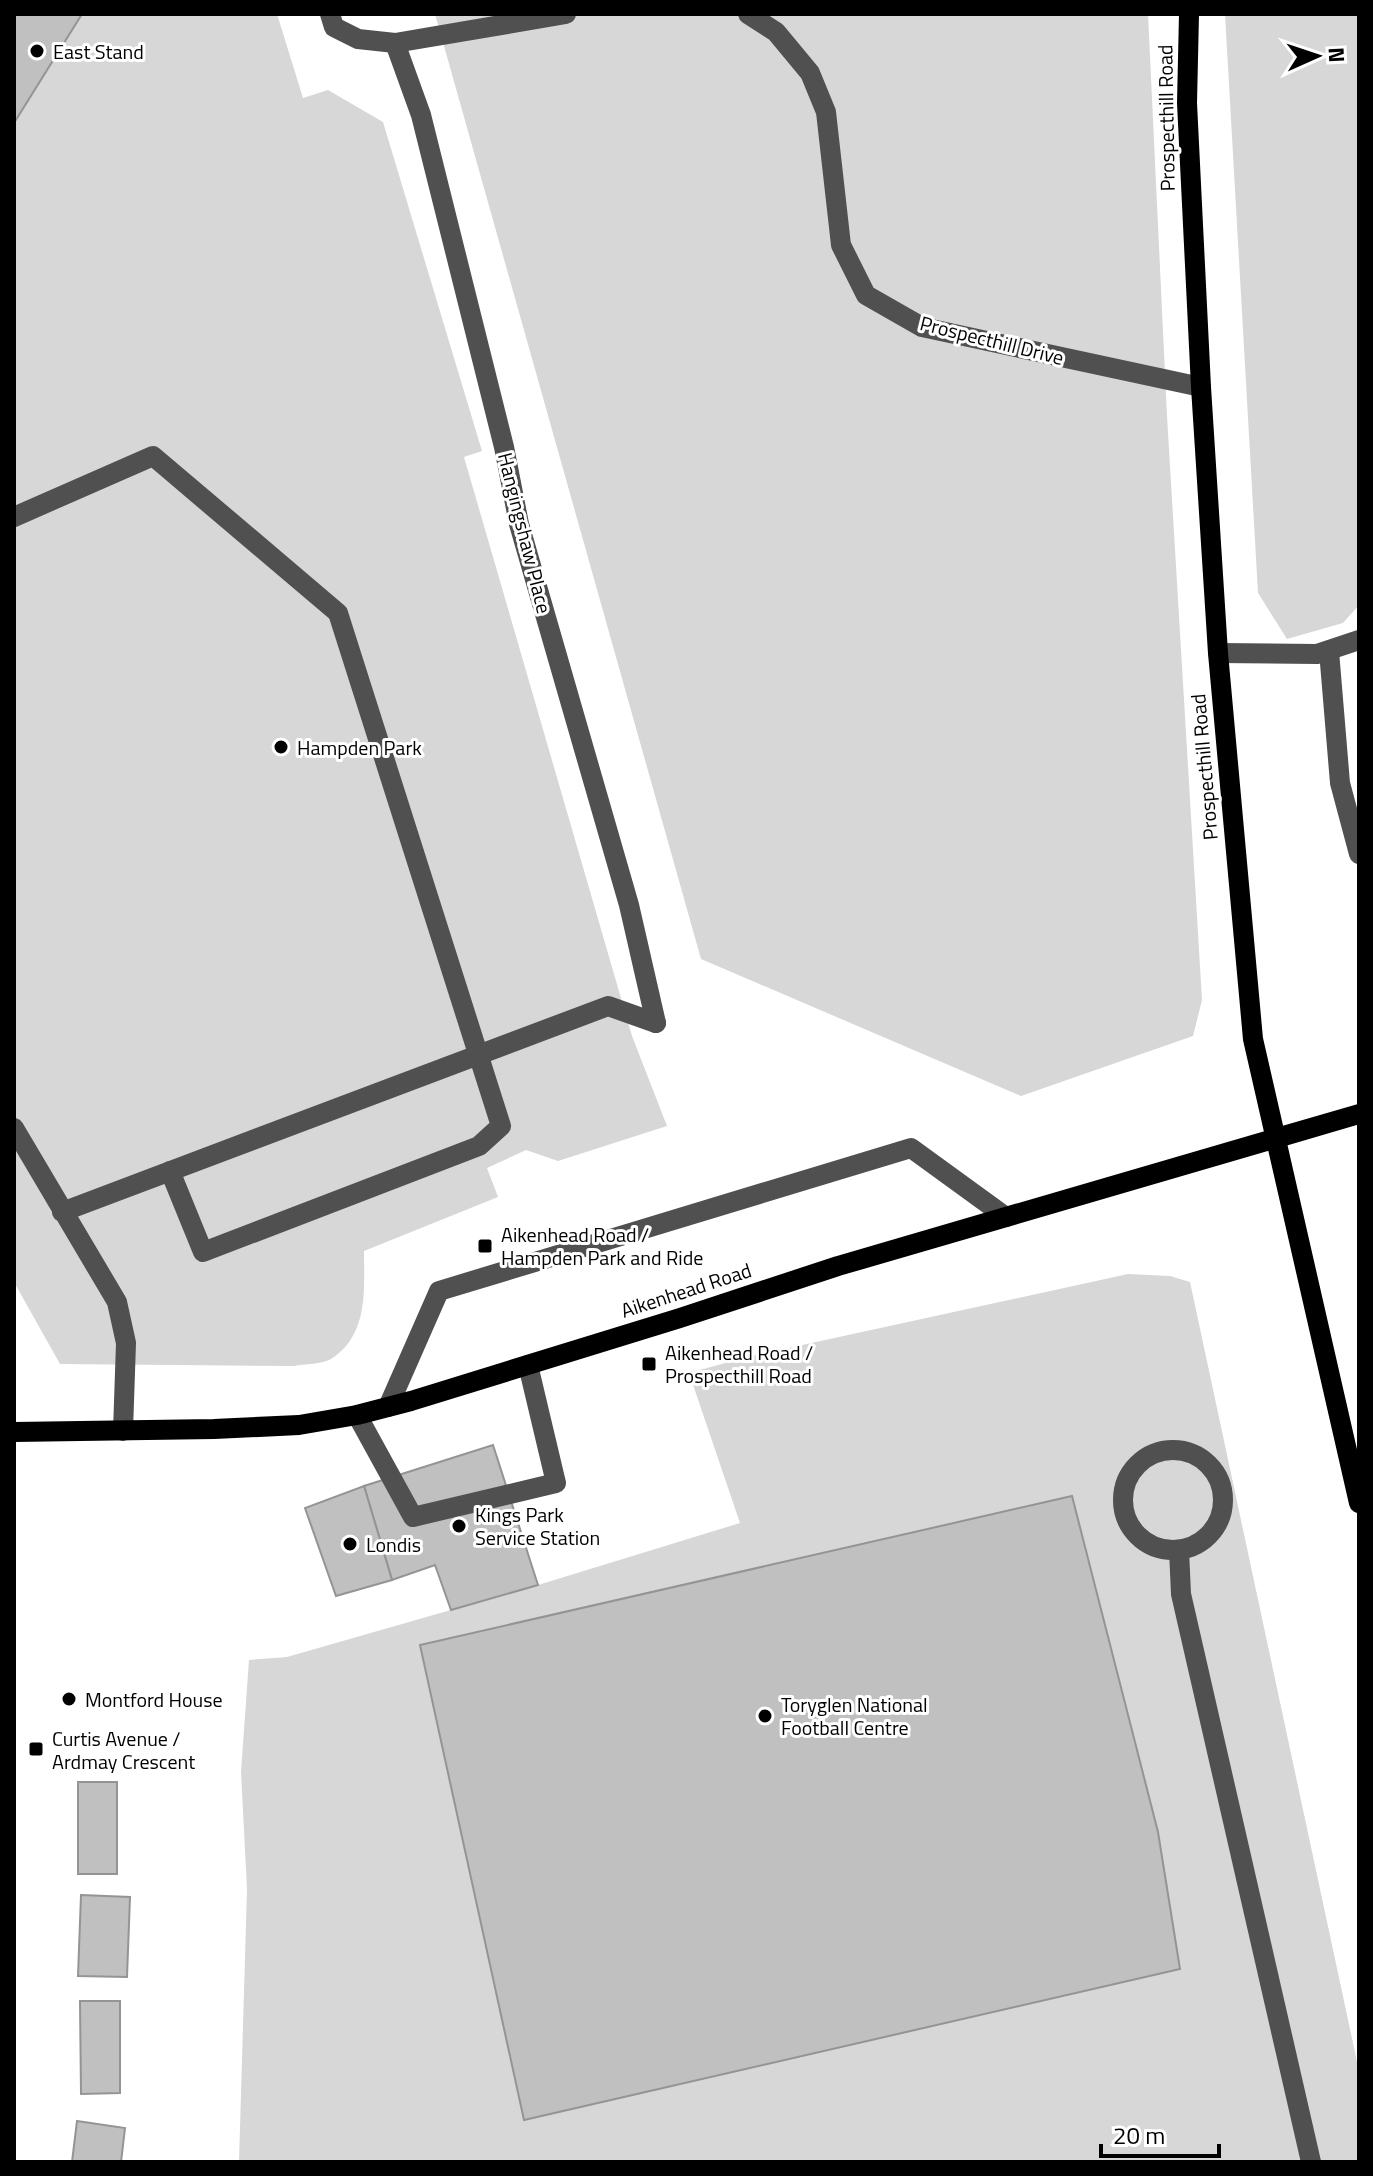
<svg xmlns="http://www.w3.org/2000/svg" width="1373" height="2176" font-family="'Titillium Web',sans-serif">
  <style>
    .green { fill: #d7d7d7 }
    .building { fill: #c0c0c0; stroke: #949494; stroke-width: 2 }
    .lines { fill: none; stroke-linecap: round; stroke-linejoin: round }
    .minor { stroke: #505050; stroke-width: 20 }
    .major { stroke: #000; stroke-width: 20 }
    .poi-dot { fill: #000; stroke: #fff; stroke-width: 3 }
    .labels { text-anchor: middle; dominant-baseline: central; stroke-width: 6; stroke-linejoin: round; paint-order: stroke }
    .poi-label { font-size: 20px; fill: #000; stroke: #fff; text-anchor: start }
    .street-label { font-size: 20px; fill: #000; stroke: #fff }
  </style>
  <rect width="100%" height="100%" fill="#fff"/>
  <g class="green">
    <path d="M14 14H277L303 98 328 90 383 122 482 451 464 457 632 1036 667 1126 558 1161 526 1150 487 1168 498 1197 364 1251C364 1289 369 1335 331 1359 322 1364 305 1364 294 1366L60 1364 14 1282Z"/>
    <polygon points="435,14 1148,14 1167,416 1202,1000 1193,1036 1021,1096 701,959"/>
    <polygon points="1225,14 1359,14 1359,605 1343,623 1287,639 1258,593"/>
    <polygon points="1128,1274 1170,1276 1190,1282 1359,2071 1359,2162 239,2162 247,1889 241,1772 249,1660 287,1657 538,1585 740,1523 689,1373 747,1357"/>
  </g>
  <g class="building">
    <polygon points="14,14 82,14 14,123"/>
    <polygon points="493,1445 538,1585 451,1610 435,1565 392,1580 364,1486"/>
    <polygon points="364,1486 392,1580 336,1596 305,1508"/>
    <polygon points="1072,1496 1158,1832 1180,1969 524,2120 420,1645"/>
    <rect x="78" y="1782" width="39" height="92"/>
    <polygon points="81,1895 130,1897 127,1977 78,1976"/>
    <polygon points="80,2001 120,2001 120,2093 81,2094"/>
    <polygon points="77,2121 125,2128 121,2162 72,2162"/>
  </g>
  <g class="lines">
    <g class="minor">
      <polyline points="330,14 334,27 358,39 395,43 566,14"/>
      <polyline points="748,14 776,32 810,73 826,112 841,245 866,295 922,327 1201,387"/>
      <polyline points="395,43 421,115 504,447 519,524 629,905 656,1023"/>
      <polyline points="14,517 153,456 338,613 501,1126 479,1146 203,1252 170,1171"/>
      <polyline points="1329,651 1340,783 1359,854"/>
      <polyline points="1218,653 1317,654 1359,640"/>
      <polyline points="14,1128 117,1302 126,1343 123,1431"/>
      <polyline points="62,1212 608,1006 656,1023"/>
      <polyline points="388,1407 439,1291 911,1148 1006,1217"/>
      <polyline points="357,1415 413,1517 556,1483 528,1365"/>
      <circle cx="1173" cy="1500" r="50"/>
      <polyline points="1179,1550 1181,1594 1311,2162"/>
    </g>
    <g class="major">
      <polyline points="1189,14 1187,103 1201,387 1218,653 1253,1039 1359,1503"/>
      <polyline points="14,1432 214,1429 299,1425 357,1415 411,1401 680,1318 838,1266 1359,1114"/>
    </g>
  </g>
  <g class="poi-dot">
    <circle cx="37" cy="51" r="8"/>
    <circle cx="281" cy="747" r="8"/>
    <rect x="477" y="1238" width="16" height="16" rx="4"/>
    <rect x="641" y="1356" width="16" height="16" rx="4"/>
    <circle cx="459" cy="1526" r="8"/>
    <circle cx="350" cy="1544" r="8"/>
    <circle cx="69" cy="1699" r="8"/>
    <circle cx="765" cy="1716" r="8"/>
    <rect x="28" y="1741" width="16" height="16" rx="4"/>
  </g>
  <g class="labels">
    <g class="poi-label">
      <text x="53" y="51">East Stand</text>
      <text x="297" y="747">Hampden Park</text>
      <text x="501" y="1234">Aikenhead Road /<tspan x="501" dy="23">Hampden Park and Ride</tspan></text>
      <text x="665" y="1352">Aikenhead Road /<tspan x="665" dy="23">Prospecthill Road</tspan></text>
      <text x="475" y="1514">Kings Park<tspan x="475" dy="23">Service Station</tspan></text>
      <text x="366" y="1544">Londis</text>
      <text x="85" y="1699">Montford House</text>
      <text x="781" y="1704">Toryglen National<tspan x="781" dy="23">Football Centre</tspan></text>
      <text x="52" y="1738">Curtis Avenue /<tspan x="52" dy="23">Ardmay Crescent</tspan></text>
    </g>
    <g class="street-label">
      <text transform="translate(1166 118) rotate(-91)">Prospecthill Road</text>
      <text transform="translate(992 340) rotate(14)">Prospecthill Drive</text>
      <text transform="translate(525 533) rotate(76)">Hangingshaw Place</text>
      <text transform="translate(1204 767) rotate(-95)">Prospecthill Road</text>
      <text transform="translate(686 1290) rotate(-18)">Aikenhead Road</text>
    </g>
  </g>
  <rect width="1373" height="2176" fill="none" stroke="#000000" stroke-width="32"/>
  <g transform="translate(1317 56) rotate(87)" stroke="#ffffff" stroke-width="6" paint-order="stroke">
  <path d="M0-6L14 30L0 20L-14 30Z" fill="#000000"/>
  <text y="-12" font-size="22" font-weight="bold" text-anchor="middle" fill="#000000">N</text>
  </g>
  <path d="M1101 2144v12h118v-12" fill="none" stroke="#000000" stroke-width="4"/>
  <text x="1113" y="2144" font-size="24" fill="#000000" stroke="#ffffff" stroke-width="6" paint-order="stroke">20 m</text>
</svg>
